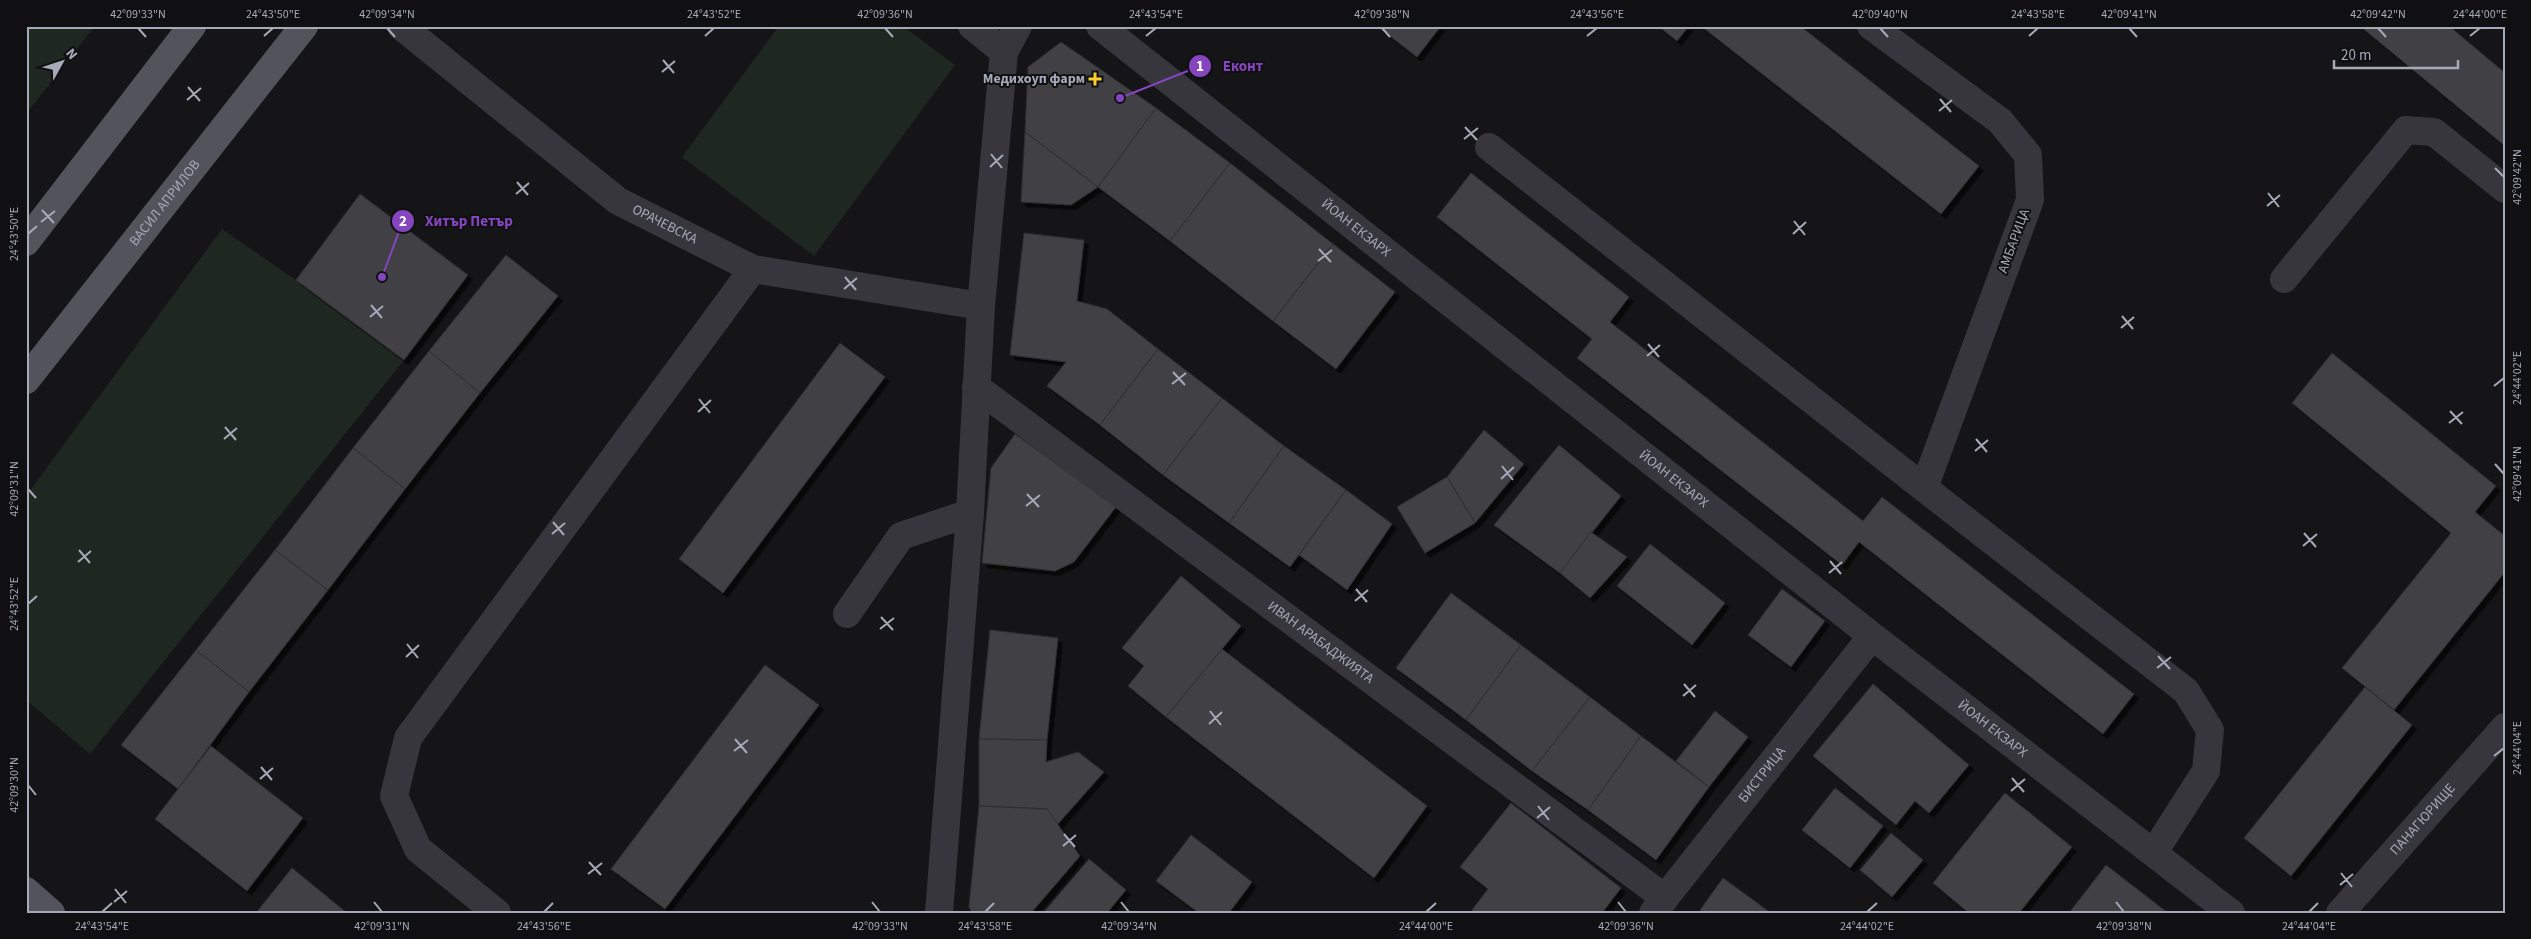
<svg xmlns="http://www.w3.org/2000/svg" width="2531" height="939" font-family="'Source Sans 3',sans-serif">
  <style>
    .green { fill: #1f2721 }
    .building { fill: #3f3f44; stroke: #302f33; filter: url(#shadow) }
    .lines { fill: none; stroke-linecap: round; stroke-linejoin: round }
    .minor { stroke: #36363c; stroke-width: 28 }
    .major { stroke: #52535b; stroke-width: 28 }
    .ticks { fill: none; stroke: #a6a9b8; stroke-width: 2 }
    .poi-dot { fill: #f9cf2b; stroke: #101012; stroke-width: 2 }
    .labels { text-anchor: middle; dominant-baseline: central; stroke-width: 4; stroke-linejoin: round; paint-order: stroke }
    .poi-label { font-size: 14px; font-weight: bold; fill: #a6a9b8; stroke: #101012; text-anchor: end }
    .street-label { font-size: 14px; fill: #a6a9b8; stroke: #101012 }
    .leader { fill: none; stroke: #8445be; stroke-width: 2 }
    .callout-dot { fill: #8445be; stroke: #101012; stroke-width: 2 }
    .mark-label { font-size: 15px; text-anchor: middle; font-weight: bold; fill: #fff }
    .callout-label { font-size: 15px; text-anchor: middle; font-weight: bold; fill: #8445be; stroke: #101012; stroke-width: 4; stroke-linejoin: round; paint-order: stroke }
    .neatline { fill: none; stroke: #a6a9b8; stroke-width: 2 }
    .ticks-label { font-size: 12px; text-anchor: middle; fill: #a6a9b8 }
  </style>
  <defs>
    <filter id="shadow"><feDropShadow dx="4.5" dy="4.5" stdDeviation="0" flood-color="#0009"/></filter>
  </defs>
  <rect width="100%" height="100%" fill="#151517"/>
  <g class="green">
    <polygon points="26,26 95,26 26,114"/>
    <polygon points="779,26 903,26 955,65 814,256 682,157"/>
    <polygon points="222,229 296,280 404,360 90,754 26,700 26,496"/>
  </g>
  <g class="building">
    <polygon points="1377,26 1441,26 1417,57"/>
    <polygon points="1658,26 1689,26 1677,41"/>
    <polygon points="1701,26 1800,26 1979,166 1941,214"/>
    <polygon points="2360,26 2449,26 2505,73 2505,146"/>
    <polygon points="1061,42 1156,108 1098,187 1025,132 1028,67"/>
    <polygon points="1156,108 1230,163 1170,241 1098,187"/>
    <polygon points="1025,132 1098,187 1071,205 1021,202"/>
    <polygon points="1230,163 1333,244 1273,321 1170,241"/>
    <polygon points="1471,173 1629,297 1610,322 1863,521 1882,497 2134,694 2103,734 1859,542 1842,565 1577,358 1592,339 1437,217"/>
    <polygon points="360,194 468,275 404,360 296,280"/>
    <polygon points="1024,233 1084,240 1077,301 1107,309 1158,349 1100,425 1047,386 1066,362 1010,355"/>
    <polygon points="1333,244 1395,292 1336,369 1273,321"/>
    <polygon points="506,255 558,296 480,393 429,351"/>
    <polygon points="840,343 885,377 723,593 679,559"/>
    <polygon points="1158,349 1222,398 1163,475 1100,425"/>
    <polygon points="429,351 480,393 405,489 353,448"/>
    <polygon points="2332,353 2496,486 2475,512 2505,536 2505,572 2394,710 2342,668 2451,533 2292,403"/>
    <polygon points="1222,398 1284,446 1229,523 1163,475"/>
    <polygon points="1484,430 1524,464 1475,523 1447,477"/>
    <polygon points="1015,434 1116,507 1074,562 1055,571 982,563 991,468"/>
    <polygon points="1559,445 1621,496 1560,573 1494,525"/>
    <polygon points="1284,446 1346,490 1290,567 1229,523"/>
    <polygon points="353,448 405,489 328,590 275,550"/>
    <polygon points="1447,477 1475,523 1425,553 1397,507"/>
    <polygon points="1346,490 1392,524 1347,590 1299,555"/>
    <polygon points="1591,532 1627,557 1590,598 1560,573"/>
    <polygon points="1650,544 1725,603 1692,645 1617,586"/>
    <polygon points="275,550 328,590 249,692 196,650"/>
    <polygon points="1181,576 1241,626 1166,717 1128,686 1144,666 1122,648"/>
    <polygon points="1782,589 1825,621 1791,667 1748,635"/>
    <polygon points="1451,593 1521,645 1466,720 1396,668"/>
    <polygon points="990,630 1058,638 1047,740 979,739"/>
    <polygon points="1521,645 1590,697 1532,771 1466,720"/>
    <polygon points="1222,649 1427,806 1374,878 1166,717"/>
    <polygon points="196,650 249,692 178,789 121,745"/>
    <polygon points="765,665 819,705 665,909 611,869"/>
    <polygon points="1873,684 1969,765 1929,813 1915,801 1896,825 1813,756"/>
    <polygon points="2365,687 2412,725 2291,876 2244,838"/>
    <polygon points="1590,697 1641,736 1588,810 1532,771"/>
    <polygon points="1715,711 1748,737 1709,787 1676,761"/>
    <polygon points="1641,736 1709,787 1656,860 1588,810"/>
    <polygon points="979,739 1047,740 1046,762 1078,752 1104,772 1057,825 1047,809 979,806"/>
    <polygon points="211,746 303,818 247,891 155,819"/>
    <polygon points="1835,788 1883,826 1850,868 1802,830"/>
    <polygon points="2005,793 2072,847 2019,913 1969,913 1933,883"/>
    <polygon points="1511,803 1621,888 1602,913 1474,913 1472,910 1488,889 1460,867"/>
    <polygon points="979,806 1047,809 1080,856 1031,913 972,913 969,907"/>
    <polygon points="1891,833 1923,860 1892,897 1860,870"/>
    <polygon points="1191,835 1252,882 1229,913 1199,913 1156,881"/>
    <polygon points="1089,859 1126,890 1107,913 1043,913"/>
    <polygon points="2106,865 2168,913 2069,913"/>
    <polygon points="292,868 347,913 256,913"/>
    <polygon points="1723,878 1771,913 1703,913 1700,910"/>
  </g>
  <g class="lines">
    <g class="minor">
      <path id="s1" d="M401 26 618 201 753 269 981 306"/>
      <polyline points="972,26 1004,52"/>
      <path id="s2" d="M1100 26 1872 636 2231 913"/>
      <polyline points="1871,26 2000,121 2028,155 2030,200 1924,488"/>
      <polyline points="1489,147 1924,488 2186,691 2210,730 2206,771 2154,852"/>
      <polyline points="2284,279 2406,130 2434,132 2505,189"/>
      <path id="s3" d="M976 387 1665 898"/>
      <polyline points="847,614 901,536 970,513"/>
      <polyline points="497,913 418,849 394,796 408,738 753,269"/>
      <polyline points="939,913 970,513 981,306 1004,52 1018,26"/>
      <path id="s4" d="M1653 913 1872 636"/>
      <path id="s5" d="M2340 913 2505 727"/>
    </g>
    <g class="major">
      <polyline points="26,242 192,26"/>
      <path id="s6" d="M26 380 304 26"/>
      <polyline points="26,891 51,913"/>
    </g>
  </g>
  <path class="ticks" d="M138 28 146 37M387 28 395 37M885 28 893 37M1382 28 1390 37M1880 28 1888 37M2129 28 2137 37M2378 28 2386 37M264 36 273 28M705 36 714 28M1146 36 1156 28M1587 36 1597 28M2029 36 2038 28M2470 36 2480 28M663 60 674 73M662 72 675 61M188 87 200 101M1940 99 1951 112M187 100 201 88M1939 111 1952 100M1465 127 1477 140M1464 139 1478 128M991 154 1002 168M990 167 1003 155M2495 168 2504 177M517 182 528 195M2268 193 2279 207M516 194 529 183M2267 206 2280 195M42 210 54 223M1794 221 1805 235M41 222 55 211M28 234 37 226M1793 234 1806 222M1319 249 1331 262M1318 261 1332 250M845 277 856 290M844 289 857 278M371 305 382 318M2122 316 2133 329M370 317 383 306M2121 328 2134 317M1648 344 1659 357M1647 356 1660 345M1173 372 1185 385M1172 384 1186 373M2494 386 2504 378M699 399 710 413M2450 411 2462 424M698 412 711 400M2449 423 2463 412M225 427 236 440M224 439 237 428M1976 439 1987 452M1975 451 1988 440M2495 464 2504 474M1502 466 1513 480M1501 479 1514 467M28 489 36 498M1027 494 1039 507M1026 506 1040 495M553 522 564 535M2304 533 2316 547M552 534 565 523M2303 546 2317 534M79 550 90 563M1830 561 1841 574M78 562 91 551M1829 573 1842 562M1356 589 1367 602M1355 601 1368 590M28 604 37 596M881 617 893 630M880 629 894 618M407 644 418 658M2158 656 2170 669M406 657 419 645M2157 668 2171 657M1684 684 1695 697M1683 696 1696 685M1210 711 1221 725M1209 724 1222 712M735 739 747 753M734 751 748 740M2494 756 2504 748M261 767 272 780M2012 778 2024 792M260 779 273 768M28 785 36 795M2011 791 2025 779M1538 806 1549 820M1537 818 1550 807M1064 834 1075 847M1063 846 1076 835M589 862 601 875M2341 873 2352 887M588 874 602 863M2340 885 2353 874M115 889 126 903M114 902 127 891M374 902 382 912M872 902 880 912M1121 902 1129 912M1618 902 1626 912M2116 902 2124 912M102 912 112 903M544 912 553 903M985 912 994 903M1426 912 1436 903M1867 912 1877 903M2309 912 2318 903"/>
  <path class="poi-dot" d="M1092.5 71.5h5v5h5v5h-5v5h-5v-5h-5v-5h5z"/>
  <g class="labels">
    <g class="poi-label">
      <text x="1085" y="79">Медихоуп фарм</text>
    </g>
    <g class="street-label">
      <text stroke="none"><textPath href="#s6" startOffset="225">ВАСИЛ АПРИЛОВ</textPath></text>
      <text stroke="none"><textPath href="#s1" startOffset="331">ОРАЧЕВСКА</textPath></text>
      <text stroke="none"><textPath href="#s2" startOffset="326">ЙОАН ЕКЗАРХ</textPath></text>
      <text transform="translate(2014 241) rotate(-70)">АМБАРИЦА</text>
      <text stroke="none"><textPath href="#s2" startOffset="731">ЙОАН ЕКЗАРХ</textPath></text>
      <text stroke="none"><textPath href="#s3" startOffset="429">ИВАН АРАБАДЖИЯТА</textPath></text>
      <text stroke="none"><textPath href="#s2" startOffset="1136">ЙОАН ЕКЗАРХ</textPath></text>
      <text stroke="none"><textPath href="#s4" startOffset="176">БИСТРИЦА</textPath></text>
      <text stroke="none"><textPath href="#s5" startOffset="125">ПАНАГЮРИЩЕ</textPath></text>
    </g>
  </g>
  <path class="leader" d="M1120 98L1200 66M382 277L403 221"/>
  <g class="callout-dot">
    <circle cx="1120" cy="98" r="5"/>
    <circle cx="382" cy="277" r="5"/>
    <circle cx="1200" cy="66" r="12"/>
    <circle cx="403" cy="221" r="12"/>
  </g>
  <g class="mark-label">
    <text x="1200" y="71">1</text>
    <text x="403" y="226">2</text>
  </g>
  <g class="callout-label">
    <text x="1243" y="71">Еконт</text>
    <text x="469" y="226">Хитър Петър</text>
  </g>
  <rect width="2531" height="939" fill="none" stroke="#101012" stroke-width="55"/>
  <g transform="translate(62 62) rotate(50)" stroke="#101012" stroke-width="4" paint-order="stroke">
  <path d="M0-4L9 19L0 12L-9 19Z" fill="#a6a9b8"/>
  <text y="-8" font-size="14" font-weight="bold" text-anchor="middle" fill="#a6a9b8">N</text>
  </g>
  <path d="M2334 60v8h124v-8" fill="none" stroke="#a6a9b8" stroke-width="2.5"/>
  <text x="2341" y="60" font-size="15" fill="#a6a9b8" stroke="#101012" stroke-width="4" paint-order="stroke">20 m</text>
  <rect x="28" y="28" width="2476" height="884" class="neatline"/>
  <g class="ticks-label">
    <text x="138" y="18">42°09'33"N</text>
    <text x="273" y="18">24°43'50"E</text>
    <text x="387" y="18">42°09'34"N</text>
    <text x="714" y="18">24°43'52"E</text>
    <text x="885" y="18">42°09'36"N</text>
    <text x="1156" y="18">24°43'54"E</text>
    <text x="1382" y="18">42°09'38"N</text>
    <text x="1597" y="18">24°43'56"E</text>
    <text x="1880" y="18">42°09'40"N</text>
    <text x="2038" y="18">24°43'58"E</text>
    <text x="2129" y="18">42°09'41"N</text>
    <text x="2378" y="18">42°09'42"N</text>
    <text x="2480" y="18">24°44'00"E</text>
    <text transform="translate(2517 177) rotate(-90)" y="4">42°09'42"N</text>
    <text transform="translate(14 234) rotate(-90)" y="4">24°43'50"E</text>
    <text transform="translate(2517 378) rotate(-90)" y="4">24°44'02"E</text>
    <text transform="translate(2517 474) rotate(-90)" y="4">42°09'41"N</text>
    <text transform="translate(14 489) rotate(-90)" y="4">42°09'31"N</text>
    <text transform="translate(14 604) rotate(-90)" y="4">24°43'52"E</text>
    <text transform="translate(2517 748) rotate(-90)" y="4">24°44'04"E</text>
    <text transform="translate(14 785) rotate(-90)" y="4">42°09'30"N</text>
    <text x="102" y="930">24°43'54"E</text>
    <text x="382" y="930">42°09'31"N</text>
    <text x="544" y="930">24°43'56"E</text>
    <text x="880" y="930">42°09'33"N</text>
    <text x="985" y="930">24°43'58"E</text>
    <text x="1129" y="930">42°09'34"N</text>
    <text x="1426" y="930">24°44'00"E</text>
    <text x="1626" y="930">42°09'36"N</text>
    <text x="1867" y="930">24°44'02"E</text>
    <text x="2124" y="930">42°09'38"N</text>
    <text x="2309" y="930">24°44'04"E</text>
  </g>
</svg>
